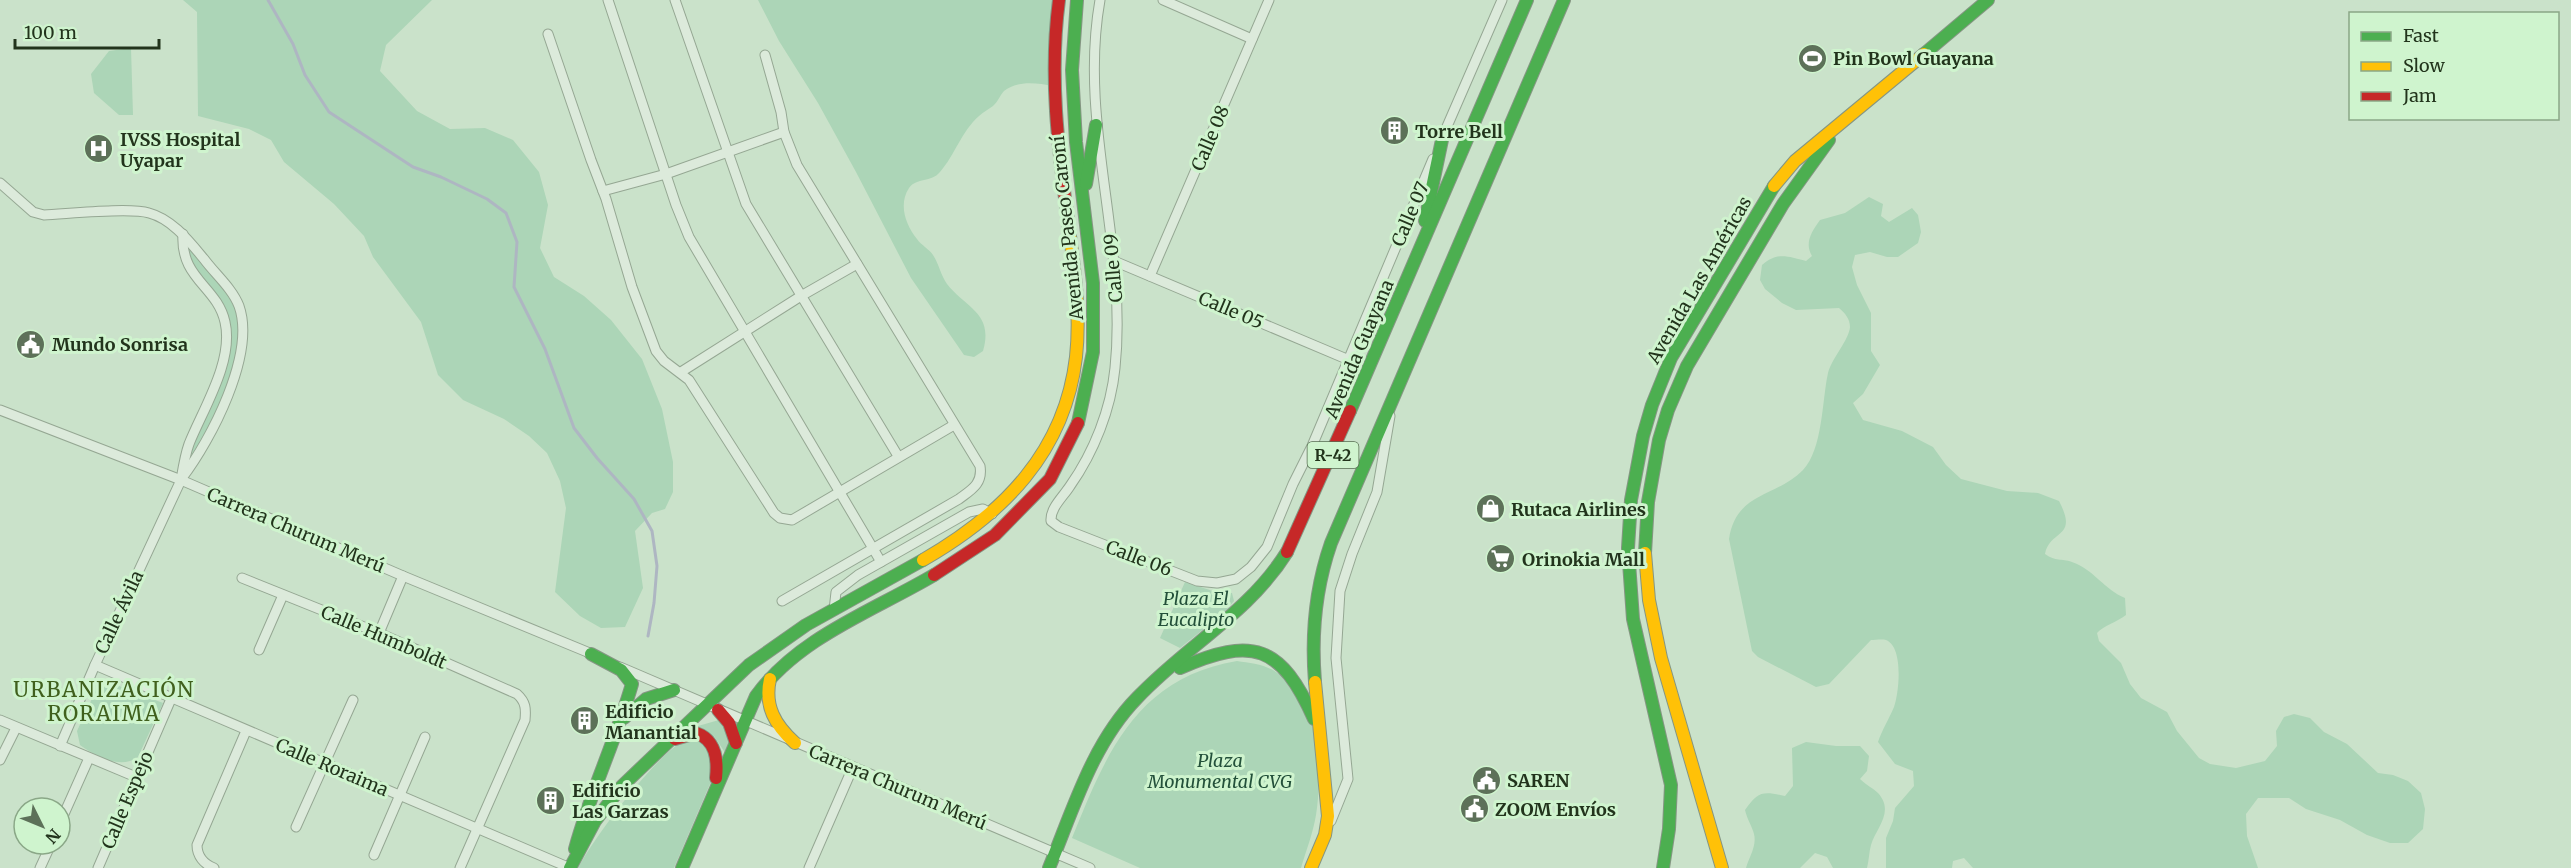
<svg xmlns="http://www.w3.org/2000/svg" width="2571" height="868" font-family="Merriweather,serif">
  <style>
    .green { fill: #acd5b7 }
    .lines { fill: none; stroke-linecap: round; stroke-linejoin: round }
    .stream { stroke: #aeb6c2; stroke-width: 3 }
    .street-casing { stroke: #95a793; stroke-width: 11 }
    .fast-casing { stroke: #859683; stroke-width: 14 }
    .slow-casing { stroke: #859683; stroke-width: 14 }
    .jam-casing { stroke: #859683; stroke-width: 14 }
    .street { stroke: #dceadb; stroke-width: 9 }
    .fast { stroke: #4caf50; stroke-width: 12 }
    .slow { stroke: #ffc107; stroke-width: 12 }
    .jam { stroke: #c62828; stroke-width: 12 }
    .labels { text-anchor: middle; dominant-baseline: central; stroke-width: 6; stroke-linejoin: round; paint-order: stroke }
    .shield { fill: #cff4ce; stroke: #566e51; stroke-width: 1.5 }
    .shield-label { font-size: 16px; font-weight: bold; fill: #22341c }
    .poi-label { font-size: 18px; font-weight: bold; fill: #22341c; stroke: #cff4ce; text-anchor: start }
    .street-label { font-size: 18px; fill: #22341c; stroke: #cff4ce }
    .park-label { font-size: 18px; font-style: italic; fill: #23503a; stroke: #cff4ce }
    .quarter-label { font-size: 21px; letter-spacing: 1.5px; fill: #40601d; stroke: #cff4ce }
  </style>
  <rect width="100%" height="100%" fill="#cae2ca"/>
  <g class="green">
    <polygon points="183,0 432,0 386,45 380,71 417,111 450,129 485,128 513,140 539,172 548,205 540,248 554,277 584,296 611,320 642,359 662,409 673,462 673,492 665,509 652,513 635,531 643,588 625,627 601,628 580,616 555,592 566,508 560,481 547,453 529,436 504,419 463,400 438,375 421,322 373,257 364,236 334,204 284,162 271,140 249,129 198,116 197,12"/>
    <path d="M758 0H1059L1053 86C1037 83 1018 80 1004 91 1000 95 998 102 993 106 989 109 983 112 979 116 961 132 955 155 940 172 931 183 917 177 909 188 898 205 906 225 917 239 921 245 929 249 933 255 939 264 941 276 947 284 966 308 994 313 983 351L974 357 964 355 911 278 856 172 818 103 779 41Z"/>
    <polygon points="131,48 133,115 119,115 94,93 91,74 109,51"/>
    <path d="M1869 197 1883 204 1881 216 1889 222 1912 208 1918 215 1921 232 1918 243 1898 257H1887L1870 252 1855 255 1852 267 1857 285 1871 313V351L1880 365 1863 394 1853 403 1863 420 1902 431 1933 447 1946 465 1961 479 2007 491 2038 493 2059 501C2079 539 2050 529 2045 554 2056 562 2061 558 2072 562 2093 569 2105 590 2125 598L2126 615C2117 622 2103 626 2097 633L2099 641 2121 663 2130 684 2141 698 2167 712 2177 731 2199 758 2210 764 2236 768 2265 761 2277 746 2276 731 2284 717 2294 714 2310 718 2324 732 2347 744 2378 773 2393 775 2408 781 2421 793 2425 809 2423 829 2408 843H2390L2367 835 2340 820 2306 809 2289 798H2258L2246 814 2247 836 2258 868H1973L1964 858 1953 861 1952 868H1886V838L1893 821 1895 808 1914 786 1913 771 1895 764 1878 742C1882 730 1889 719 1894 707 1899 693 1904 647 1886 640 1882 639 1875 640 1871 640L1829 684 1816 687 1758 657 1752 651 1729 539C1736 492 1775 498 1803 470 1823 449 1822 400 1828 373 1832 358 1849 340 1850 327 1850 319 1845 313 1839 308L1796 310 1782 303 1765 289 1760 280 1762 265C1777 252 1787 256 1806 261L1812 256C1804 243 1812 231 1820 220L1845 213Z"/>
    <polygon points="183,234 226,286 243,323 229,389 181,480 222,365 225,320 189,268"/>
    <polygon points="1185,582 1219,593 1232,593 1234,601 1225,612 1180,648 1160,638"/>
    <path d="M1237 661C1250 663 1264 664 1276 672 1319 697 1323 772 1316 815 1313 833 1306 851 1301 868H1140L1072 838C1106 754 1136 678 1237 661Z"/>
    <path d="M101 679 163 703 138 757C120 770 95 756 80 745L77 731Z"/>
    <path d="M719 720C728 731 732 740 726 754L714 736 691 728Z"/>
    <path d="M696 740 707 743 716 770 674 868H578C593 839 654 757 682 742 687 740 691 740 696 740Z"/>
    <path d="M1806 742 1836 746H1860L1869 756 1867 771 1860 779C1866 785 1873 788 1878 793 1895 812 1876 828 1871 845 1869 852 1869 860 1867 868H1833L1827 857 1815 853 1800 868H1746C1749 857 1757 846 1754 834 1752 826 1747 819 1745 810 1758 791 1763 791 1785 796L1793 786 1792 748Z"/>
  </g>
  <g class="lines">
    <polyline class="stream" points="268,0 293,44 305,75 329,112 413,167 441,177 487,199 506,213 517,242 514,287 545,349 574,428 597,458 634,499 652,531 657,566 654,603 648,636"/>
    <defs>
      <g id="street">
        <polyline points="608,0 676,205 689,237 881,562"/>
        <polyline points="675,0 746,204 898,456"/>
        <path d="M1100 0C1078 124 1128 244 1115 368 1111 409 1094 452 1070 486 1063 497 1050 508 1051 521L1059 527 1197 581 1217 583 1236 579 1251 567 1267 547 1293 484 1312 446 1433 159"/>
        <polyline points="1163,0 1252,39"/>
        <polyline points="548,34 591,160 606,199 632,287 656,351 664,361 689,380 774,513 780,518 792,520 954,425"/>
        <path d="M765 55 781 112 784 132 797 165 980 466C983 484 971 490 959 499L782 601"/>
        <polyline points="1442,138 1502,0"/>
        <path d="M0 183 33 212 44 215C67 214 129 207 149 213 172 219 189 241 204 259 215 274 232 288 239 306 256 354 211 440 182 478"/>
        <polyline points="603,191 666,174 784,132"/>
        <polyline points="1114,261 1349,360"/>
        <polyline points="1150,276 1269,0"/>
        <polyline points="681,372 801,296 857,264"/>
        <polyline points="0,410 181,480 403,576 597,656"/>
        <path d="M242 578 379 633 517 694C526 702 526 709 525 720L460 868"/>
        <polyline points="834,610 836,592 858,575 969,512 983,509 992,514"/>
        <polyline points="379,633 403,576"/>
        <polyline points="259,650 283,595"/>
        <polyline points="95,665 570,868"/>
        <polyline points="620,667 1090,868"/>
        <polyline points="0,720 136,777"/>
        <path d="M60 746 95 665 181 480C183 468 185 455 189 444 203 409 234 361 225 322 217 286 180 279 183 234"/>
        <polyline points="0,760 16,728"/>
        <polyline points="1331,821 1348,779 1336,658 1340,591 1352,554 1377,492 1390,416"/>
        <polyline points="60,823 89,758"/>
        <polyline points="296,827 353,700"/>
        <polyline points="374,855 425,737"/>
        <polyline points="40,868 51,844"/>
        <polyline points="98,868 171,699"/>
        <path d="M214 868C204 864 197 856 197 845L246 731"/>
        <polyline points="809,868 853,767"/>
      </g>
      <g id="fast">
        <polyline points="1077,0 1072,70 1076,142 1093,283 1093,352 1078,423"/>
        <polyline points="1924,54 1988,0"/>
        <polyline points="1086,184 1096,125"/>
        <polyline points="1425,221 1443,135"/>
        <polyline points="1350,411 1527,0"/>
        <polyline points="1645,553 1648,502 1659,440 1668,410 1687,366 1783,204 1829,140"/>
        <path d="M1180 668C1253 636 1281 645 1314 719"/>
        <path d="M1315 682C1311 633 1315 589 1331 543L1564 0"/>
        <polyline points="624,718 646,699 674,690"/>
        <path d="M575 849C590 793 616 740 632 684L621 670 591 654"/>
        <polyline points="570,868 595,821 622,786 749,665 806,625 923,560"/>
        <path d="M682 868 756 696C799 637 873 611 934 575"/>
        <path d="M1049 868C1073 810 1092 744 1137 698 1186 646 1249 613 1287 552"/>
        <polyline points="1663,868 1669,829 1671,785 1633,619 1628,548 1631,500 1643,436 1652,405 1671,358 1774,186"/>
      </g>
      <g id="slow">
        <polyline points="1774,186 1795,161 1924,54"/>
        <polyline points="1645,553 1649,600 1661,658 1722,868"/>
        <path d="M923 560C1003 514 1065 452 1076 357 1081 312 1074 266 1068 221"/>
        <path d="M770 679C764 706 775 725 795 743"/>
        <polyline points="1311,868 1325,835 1328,816 1315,682"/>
      </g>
      <g id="jam">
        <path d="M1059 0C1049 75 1058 147 1068 221"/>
        <polyline points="1287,552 1350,411"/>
        <polyline points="934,575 995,535 1050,479 1078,423"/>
        <polyline points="718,710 729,723 736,743"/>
        <path d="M675 739 696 733C716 740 718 759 716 778"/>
      </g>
    </defs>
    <use href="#street" class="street-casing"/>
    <use href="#fast" class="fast-casing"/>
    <use href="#slow" class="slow-casing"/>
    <use href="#jam" class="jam-casing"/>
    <use href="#street" class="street"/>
    <use href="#fast" class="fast"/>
    <use href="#slow" class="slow"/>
    <use href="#jam" class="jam"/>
  </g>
  <defs>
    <symbol id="stadium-disc" viewBox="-11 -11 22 22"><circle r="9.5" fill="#5d7159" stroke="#cff4ce"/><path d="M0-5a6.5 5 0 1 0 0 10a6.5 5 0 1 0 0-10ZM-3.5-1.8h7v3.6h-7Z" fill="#fff"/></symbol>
    <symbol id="building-disc" viewBox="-11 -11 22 22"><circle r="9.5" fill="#5d7159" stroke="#cff4ce"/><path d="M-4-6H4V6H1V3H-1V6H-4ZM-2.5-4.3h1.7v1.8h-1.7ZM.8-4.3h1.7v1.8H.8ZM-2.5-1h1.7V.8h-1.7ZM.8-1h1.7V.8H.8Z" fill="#fff"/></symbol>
    <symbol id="hospital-disc" viewBox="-11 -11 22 22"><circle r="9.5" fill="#5d7159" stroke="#cff4ce"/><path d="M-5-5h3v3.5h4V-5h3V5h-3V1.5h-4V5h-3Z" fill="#fff"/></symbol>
    <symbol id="civic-disc" viewBox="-11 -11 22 22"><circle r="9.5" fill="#5d7159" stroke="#cff4ce"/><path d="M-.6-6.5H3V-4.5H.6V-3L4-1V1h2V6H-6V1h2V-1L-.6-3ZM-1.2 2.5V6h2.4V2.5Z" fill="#fff"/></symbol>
    <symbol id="shop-disc" viewBox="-11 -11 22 22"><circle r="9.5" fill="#5d7159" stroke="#cff4ce"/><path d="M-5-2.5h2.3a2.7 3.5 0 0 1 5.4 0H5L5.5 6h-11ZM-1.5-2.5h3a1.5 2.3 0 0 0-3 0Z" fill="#fff"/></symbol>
    <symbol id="supermarket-disc" viewBox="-11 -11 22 22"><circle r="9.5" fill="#5d7159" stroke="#cff4ce"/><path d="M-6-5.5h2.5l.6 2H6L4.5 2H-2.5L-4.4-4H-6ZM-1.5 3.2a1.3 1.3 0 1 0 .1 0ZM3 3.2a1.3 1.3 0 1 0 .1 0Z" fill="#fff"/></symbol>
  </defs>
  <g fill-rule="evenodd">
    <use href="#stadium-disc" x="1796" y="42" width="33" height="33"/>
    <use href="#building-disc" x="1378" y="114" width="33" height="33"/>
    <use href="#hospital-disc" x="82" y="132" width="33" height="33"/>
    <use href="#civic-disc" x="14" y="328" width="33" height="33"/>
    <use href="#shop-disc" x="1474" y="492" width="33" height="33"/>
    <use href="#supermarket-disc" x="1484" y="542" width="33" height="33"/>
    <use href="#building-disc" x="568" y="704" width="33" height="33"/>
    <use href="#civic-disc" x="1470" y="764" width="33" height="33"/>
    <use href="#building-disc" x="534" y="784" width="33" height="33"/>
    <use href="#civic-disc" x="1458" y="792" width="33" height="33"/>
  </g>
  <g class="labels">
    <rect class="shield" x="1307.5" y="442" width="51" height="26" rx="4.5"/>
    <g class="shield-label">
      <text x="1333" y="455">R-42</text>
    </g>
    <g class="poi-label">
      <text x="1833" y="58">Pin Bowl Guayana</text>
      <text x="1415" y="131">Torre Bell</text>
      <text x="120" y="139">IVSS Hospital<tspan x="120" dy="21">Uyapar</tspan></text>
      <text x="52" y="344">Mundo Sonrisa</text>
      <text x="1511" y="509">Rutaca Airlines</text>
      <text x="1522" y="559">Orinokia Mall</text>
      <text x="605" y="711">Edificio<tspan x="605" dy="21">Manantial</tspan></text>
      <text x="1507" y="780">SAREN</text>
      <text x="572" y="790">Edificio<tspan x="572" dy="21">Las Garzas</tspan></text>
      <text x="1495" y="809">ZOOM Envíos</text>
    </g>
    <g class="street-label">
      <text transform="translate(1210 138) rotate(-67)">Calle 08</text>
      <text transform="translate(1410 214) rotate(-67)">Calle 07</text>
      <text transform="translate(1067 228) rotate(-96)">Avenida Paseo Caroní</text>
      <text transform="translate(1113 268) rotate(-95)">Calle 09</text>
      <text transform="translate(1699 280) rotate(-60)">Avenida Las Américas</text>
      <text transform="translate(1231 310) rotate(23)">Calle 05</text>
      <text transform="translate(1359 349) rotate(-67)">Avenida Guayana</text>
      <text transform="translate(296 530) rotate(23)">Carrera Churum Merú</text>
      <text transform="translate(1139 558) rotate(21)">Calle 06</text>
      <text transform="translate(119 612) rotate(-65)">Calle Ávila</text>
      <text transform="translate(384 637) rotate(23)">Calle Humboldt</text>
      <text transform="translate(332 767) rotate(23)">Calle Roraima</text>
      <text transform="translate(898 787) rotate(23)">Carrera Churum Merú</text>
      <text transform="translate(127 800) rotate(-67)">Calle Espejo</text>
    </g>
    <g class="park-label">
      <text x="1196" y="598">Plaza El<tspan x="1196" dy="21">Eucalipto</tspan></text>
      <text x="1220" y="760">Plaza<tspan x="1220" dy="21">Monumental CVG</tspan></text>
    </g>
    <g class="quarter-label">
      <text x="104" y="689">URBANIZACIÓN<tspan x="104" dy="24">RORAIMA</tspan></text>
    </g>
  </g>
  <rect x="2349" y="12" width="210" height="108" fill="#cff4ce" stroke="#8aa787" stroke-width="1.5"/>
  <rect x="2361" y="32" width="30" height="9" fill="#4caf50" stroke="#8aa787" stroke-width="1.5"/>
  <text x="2403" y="42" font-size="18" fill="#22341c">Fast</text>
  <rect x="2361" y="62" width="30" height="9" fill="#ffc107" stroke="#8aa787" stroke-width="1.5"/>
  <text x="2403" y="72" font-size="18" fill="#22341c">Slow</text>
  <rect x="2361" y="92" width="30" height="9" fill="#c62828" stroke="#8aa787" stroke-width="1.5"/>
  <text x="2403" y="102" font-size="18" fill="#22341c">Jam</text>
  <g transform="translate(42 826) rotate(133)"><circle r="28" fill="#cff4ce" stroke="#8aa787" stroke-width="1.5"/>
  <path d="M0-4.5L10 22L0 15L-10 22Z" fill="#5d7159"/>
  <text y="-9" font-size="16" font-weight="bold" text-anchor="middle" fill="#22341c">N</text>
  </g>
  <path d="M15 39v9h144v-9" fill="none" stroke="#22341c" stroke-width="3"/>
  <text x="24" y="39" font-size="18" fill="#22341c" stroke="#cff4ce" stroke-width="4.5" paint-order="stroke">100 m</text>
</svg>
